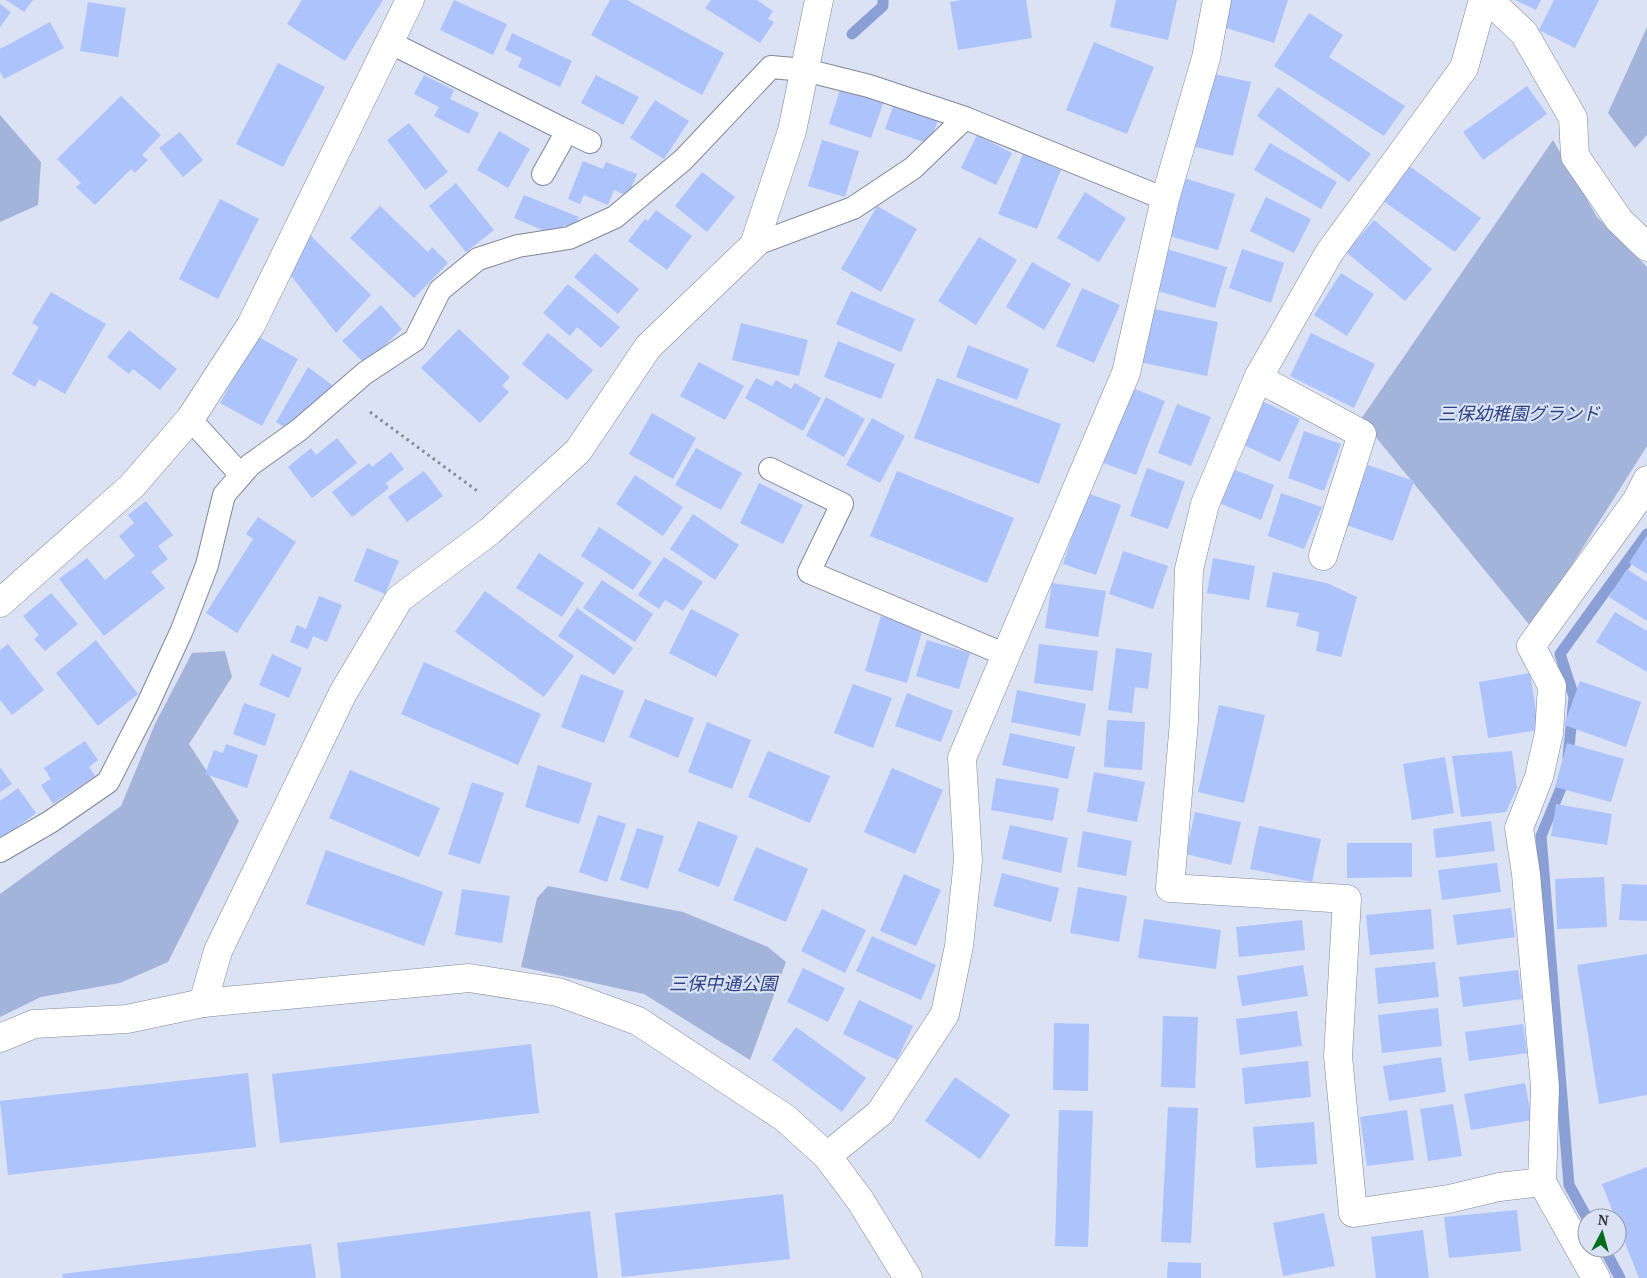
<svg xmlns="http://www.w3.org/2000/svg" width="1647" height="1278" font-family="'PT Serif','Noto Sans JP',serif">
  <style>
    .green { fill: #a3b4db }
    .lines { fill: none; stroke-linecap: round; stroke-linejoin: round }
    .stream { stroke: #899fd6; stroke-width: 11 }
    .building { fill: #acc3fc }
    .lane-casing { stroke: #818797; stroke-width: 24 }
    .street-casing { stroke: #818797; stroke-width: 29 }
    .secondary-casing { stroke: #818797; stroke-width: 29 }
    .path { stroke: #848995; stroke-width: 3; stroke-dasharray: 2.5 4; stroke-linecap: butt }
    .lane { stroke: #fff; stroke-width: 22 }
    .street { stroke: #fff; stroke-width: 28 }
    .secondary { stroke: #fff; stroke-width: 28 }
    .labels { text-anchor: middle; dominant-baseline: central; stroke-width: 4.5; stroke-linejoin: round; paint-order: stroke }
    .park-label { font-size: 18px; font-style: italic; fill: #2d4385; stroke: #dae2f3 }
  </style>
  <rect width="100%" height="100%" fill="#dae2f3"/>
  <g class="green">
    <polygon points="1647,27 1647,135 1635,148 1608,113"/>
    <polygon points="0,115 41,162 38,205 0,222"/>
    <polygon points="1553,140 1597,217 1647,267 1647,446 1532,628 1361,419"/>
    <polygon points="225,651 232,677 189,744 239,821 168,962 120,983 41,997 0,1017 0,894 121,806 155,724 192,653"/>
    <polygon points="548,886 683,912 768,947 786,962 750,1060 644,994 521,967 537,898"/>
  </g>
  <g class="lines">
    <g class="stream">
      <polyline points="852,34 883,6 883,0"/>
      <polyline points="1568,757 1574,697 1560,654 1647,534"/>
      <polyline points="1566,776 1541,836 1569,1185 1587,1218"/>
      <polyline points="1604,1248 1620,1278"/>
    </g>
  </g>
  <g class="building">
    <polygon points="6,0 33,0 24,12"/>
    <polygon points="302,0 383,0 345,61 287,24"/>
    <polygon points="454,0 507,24 493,55 440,30"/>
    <polygon points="610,0 627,0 724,53 702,95 591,35"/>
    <polygon points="711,0 757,0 773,11 768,19 774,22 760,43 705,8"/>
    <polygon points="962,0 1026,0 1032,38 958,50 950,2"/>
    <polygon points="1116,0 1177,0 1168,40 1110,27"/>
    <polygon points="1225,0 1288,0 1274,43 1217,25"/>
    <polygon points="1515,0 1541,0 1536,10"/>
    <polygon points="1554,0 1599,0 1575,48 1539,30"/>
    <polygon points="88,2 126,8 118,57 80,51"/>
    <polygon points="0,4 11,12 0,27"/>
    <polygon points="1309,13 1343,35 1329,57 1405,106 1384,136 1274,66"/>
    <polygon points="50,22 64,48 4,79 0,72 0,49"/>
    <polygon points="512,33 572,61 560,87 518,67 522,58 505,50"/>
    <polygon points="1094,42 1154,67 1127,134 1066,110"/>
    <polygon points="278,63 325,87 283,167 236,144"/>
    <polygon points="1209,73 1251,82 1233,156 1192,146"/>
    <polygon points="424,75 454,90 450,99 479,113 469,134 434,116 439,107 414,94"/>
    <polygon points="596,75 639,97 623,125 581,103"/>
    <polygon points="842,84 885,98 871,138 829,124"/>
    <polygon points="1527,86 1547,114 1483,160 1463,132"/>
    <polygon points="1278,87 1371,154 1349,182 1257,116"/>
    <polygon points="121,96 161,135 142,155 148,160 135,173 131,169 95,205 76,187 81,183 57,159"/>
    <polygon points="655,100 689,121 664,159 630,138"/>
    <polygon points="895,101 939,116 930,144 885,129"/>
    <polygon points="409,123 448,172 425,190 387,140"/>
    <polygon points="499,131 530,149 508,188 477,170"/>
    <polygon points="180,132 203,160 183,177 159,148"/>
    <polygon points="977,135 1012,153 996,185 961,168"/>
    <polygon points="822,140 859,151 845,197 808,186"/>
    <polygon points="1270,143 1337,182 1321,209 1254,170"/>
    <polygon points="1023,154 1061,170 1037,229 998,214"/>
    <polygon points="583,161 603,169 606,162 637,174 628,196 614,190 608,205 584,195 580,204 568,199"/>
    <polygon points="1408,165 1481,218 1455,252 1382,200"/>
    <polygon points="702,172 735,197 707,232 675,206"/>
    <polygon points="1181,177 1235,194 1218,250 1163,234"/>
    <polygon points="456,183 494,230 466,252 429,206"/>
    <polygon points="1085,192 1126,218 1099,262 1057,238"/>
    <polygon points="524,195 579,217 574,229 564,225 559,237 514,218"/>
    <polygon points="1266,197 1311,219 1294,253 1250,231"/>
    <polygon points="220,199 259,219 218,299 179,279"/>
    <polygon points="380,206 428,252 432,247 448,263 414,298 350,238"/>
    <polygon points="877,206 917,229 881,292 841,269"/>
    <polygon points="656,210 692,236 667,270 628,241 645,219 648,221"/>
    <polygon points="1374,220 1432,269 1405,301 1346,252"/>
    <polygon points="309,234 371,295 336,333 289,273"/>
    <polygon points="979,237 1017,260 976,325 938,301"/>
    <polygon points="1160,247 1227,267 1215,308 1148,288"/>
    <polygon points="1242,249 1284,263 1271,303 1229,288"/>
    <polygon points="595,253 639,289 618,314 574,277"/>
    <polygon points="1032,262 1071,284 1044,330 1006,307"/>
    <polygon points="1341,273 1374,294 1347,336 1314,315"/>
    <polygon points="568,284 620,327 601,348 577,327 570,336 543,313"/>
    <polygon points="1082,288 1120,305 1094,363 1056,346"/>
    <polygon points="851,291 915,319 901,352 836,324"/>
    <polygon points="51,292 106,324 65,394 39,379 35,387 12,374 39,327 32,323"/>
    <polygon points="381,305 402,329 365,364 342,341"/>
    <polygon points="1145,307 1218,322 1207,376 1134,361"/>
    <polygon points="741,323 808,340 799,376 732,360"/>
    <polygon points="459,329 510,377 502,386 509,392 480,423 421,368"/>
    <polygon points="129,330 177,369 160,390 133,369 129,374 107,357"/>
    <polygon points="548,333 593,370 567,400 522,364"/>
    <polygon points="1311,333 1375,364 1354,408 1290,376"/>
    <polygon points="257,336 298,359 262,426 220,403"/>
    <polygon points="838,341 895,364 881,399 824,377"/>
    <polygon points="968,345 1029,369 1017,400 956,377"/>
    <polygon points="699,362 744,386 725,420 680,396"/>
    <polygon points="308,367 340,391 291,431 276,422"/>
    <polygon points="756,378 772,386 776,380 791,389 795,383 821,398 803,431 745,398"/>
    <polygon points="937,378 1061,424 1039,484 914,438"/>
    <polygon points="1127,386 1165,401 1136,475 1098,461"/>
    <polygon points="826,397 865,419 844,457 806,436"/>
    <polygon points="1260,400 1300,419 1280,462 1240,443"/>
    <polygon points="1177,404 1211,417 1191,466 1158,453"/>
    <polygon points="652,413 696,438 673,479 629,454"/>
    <polygon points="872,418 905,436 880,483 846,465"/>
    <polygon points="1304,431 1341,444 1324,491 1288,478"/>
    <polygon points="337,438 357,463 312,498 288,467 311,448 316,455"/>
    <polygon points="696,448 742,473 721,510 675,485"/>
    <polygon points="391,452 404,469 386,483 389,488 352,517 332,492 369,463 372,467"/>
    <polygon points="1368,465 1414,481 1393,541 1346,525"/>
    <polygon points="1227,467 1274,485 1261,520 1214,501"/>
    <polygon points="1147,468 1185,482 1168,529 1130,516"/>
    <polygon points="424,471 443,496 407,522 388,497"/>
    <polygon points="897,471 1014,518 987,583 870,536"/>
    <polygon points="635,475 683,507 663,536 616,504"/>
    <polygon points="759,483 803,505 783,544 740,523"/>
    <polygon points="1087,493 1121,505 1096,575 1063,564"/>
    <polygon points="1281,493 1322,507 1304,549 1268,536"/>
    <polygon points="146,501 173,535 158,546 168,559 151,572 165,588 104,636 59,579 87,558 105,580 135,556 119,536 134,523 128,515"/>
    <polygon points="693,514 739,545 715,580 670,549"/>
    <polygon points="258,517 296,542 237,633 206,613 253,539 246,534"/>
    <polygon points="599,527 652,562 633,590 581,556"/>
    <polygon points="1647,535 1647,574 1629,563"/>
    <polygon points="367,548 399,561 385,594 354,581"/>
    <polygon points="1123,551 1168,566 1153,609 1109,594"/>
    <polygon points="539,553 584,583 562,617 516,588"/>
    <polygon points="664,557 703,582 683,611 665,600 659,609 638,595"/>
    <polygon points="1213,558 1255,566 1249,600 1207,593"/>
    <polygon points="1627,569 1647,582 1647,621 1609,597"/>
    <polygon points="1273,572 1327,583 1357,597 1341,657 1316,651 1319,632 1296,626 1299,613 1266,607"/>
    <polygon points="602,580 653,614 635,642 583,608"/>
    <polygon points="1052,583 1106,591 1098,637 1045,628"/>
    <polygon points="485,591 574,656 544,697 455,632"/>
    <polygon points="51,593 78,624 45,651 34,639 39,635 23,616"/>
    <polygon points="319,596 342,605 327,642 313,636 308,649 290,642 297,625 306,629"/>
    <polygon points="577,608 633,648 614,675 558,636"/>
    <polygon points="691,609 739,634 716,677 669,653"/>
    <polygon points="1615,612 1647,631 1647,672 1596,642"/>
    <polygon points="881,616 923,628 907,683 865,671"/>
    <polygon points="96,640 138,694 98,726 56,673"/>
    <polygon points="927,640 970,653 959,689 916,676"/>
    <polygon points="8,644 44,690 12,715 0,700 0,650"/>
    <polygon points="1039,644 1098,651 1093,691 1034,683"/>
    <polygon points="1116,648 1152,653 1148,689 1135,687 1132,713 1108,710"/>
    <polygon points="272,654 302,668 289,698 259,685"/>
    <polygon points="424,662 541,714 518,765 401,714"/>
    <polygon points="1530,673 1539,730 1488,738 1479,682"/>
    <polygon points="581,674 624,691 604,743 561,727"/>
    <polygon points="1580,681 1641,702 1626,747 1564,725"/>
    <polygon points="853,684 892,698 873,748 834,733"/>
    <polygon points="1017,690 1086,704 1080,736 1011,722"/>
    <polygon points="907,693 953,711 941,742 895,726"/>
    <polygon points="645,699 694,718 678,758 629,737"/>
    <polygon points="244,703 276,714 265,746 233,734"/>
    <polygon points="1219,705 1265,715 1244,803 1198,792"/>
    <polygon points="1107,720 1145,722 1142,770 1104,767"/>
    <polygon points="707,722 751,740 732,789 688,772"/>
    <polygon points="1010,733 1075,747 1068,779 1002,765"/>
    <polygon points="85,741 98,760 89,767 95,776 53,804 41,785 51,779 44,768"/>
    <polygon points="1567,743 1624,759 1611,802 1555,787"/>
    <polygon points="226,744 258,755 247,788 205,774 214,750 223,753"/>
    <polygon points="768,751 830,776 810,823 748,797"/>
    <polygon points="1512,751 1517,788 1506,812 1461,817 1452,756"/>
    <polygon points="1445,757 1454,813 1412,820 1403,764"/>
    <polygon points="538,765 592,783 579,824 525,807"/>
    <polygon points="0,767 12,784 0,792"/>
    <polygon points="892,768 943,790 915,854 864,832"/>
    <polygon points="350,770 440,808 419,857 329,818"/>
    <polygon points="1094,772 1145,782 1137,822 1087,812"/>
    <polygon points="996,778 1059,788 1053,821 991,810"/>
    <polygon points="472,782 504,793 480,864 448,854"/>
    <polygon points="18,788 36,813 0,840 0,801"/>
    <polygon points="1556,804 1612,814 1607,845 1551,836"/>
    <polygon points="1195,812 1241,822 1231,865 1186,854"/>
    <polygon points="598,815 626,824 607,882 579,872"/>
    <polygon points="698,821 738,836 719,887 678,871"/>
    <polygon points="1491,821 1495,851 1436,858 1433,829"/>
    <polygon points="1010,825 1068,838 1061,873 1002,859"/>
    <polygon points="1259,826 1321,839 1312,882 1250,869"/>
    <polygon points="637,828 664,836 648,889 620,880"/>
    <polygon points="1083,831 1132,841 1126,876 1077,867"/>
    <polygon points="1347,843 1412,843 1412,877 1347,878"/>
    <polygon points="756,847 808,869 786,922 733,900"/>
    <polygon points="326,850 443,892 424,946 306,904"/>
    <polygon points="1497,863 1501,892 1442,900 1438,870"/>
    <polygon points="1002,873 1059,888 1051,922 993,906"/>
    <polygon points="904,874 941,890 916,946 880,931"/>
    <polygon points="1604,877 1607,927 1557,929 1555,879"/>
    <polygon points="1622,884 1647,885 1647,921 1619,920"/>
    <polygon points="1078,887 1127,896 1119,942 1070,933"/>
    <polygon points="462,889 510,896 502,943 455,935"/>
    <polygon points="1511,908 1515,937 1457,945 1453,915"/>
    <polygon points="822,909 866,930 845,973 801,951"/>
    <polygon points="1431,909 1434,949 1370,955 1366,915"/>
    <polygon points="1144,919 1221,930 1216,969 1138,958"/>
    <polygon points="1302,920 1305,950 1239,957 1236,927"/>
    <polygon points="872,936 936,965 921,1000 856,971"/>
    <polygon points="1647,954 1647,1095 1599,1104 1577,965"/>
    <polygon points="1435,962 1439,997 1378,1004 1375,968"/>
    <polygon points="1303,965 1308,996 1242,1006 1237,976"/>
    <polygon points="803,968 845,988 828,1022 787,1002"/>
    <polygon points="1518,970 1522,999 1463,1007 1459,977"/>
    <polygon points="859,1000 913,1026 897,1060 843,1034"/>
    <polygon points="1438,1008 1442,1046 1382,1053 1378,1015"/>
    <polygon points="1297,1011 1302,1046 1240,1055 1236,1019"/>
    <polygon points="1163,1016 1198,1017 1195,1088 1161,1087"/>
    <polygon points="1054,1023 1089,1024 1088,1091 1053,1090"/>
    <polygon points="1523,1024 1527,1053 1469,1061 1465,1032"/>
    <polygon points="796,1027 866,1078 842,1112 772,1060"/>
    <polygon points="531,1044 539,1113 280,1143 272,1074"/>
    <polygon points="1441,1057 1446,1092 1389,1101 1383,1066"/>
    <polygon points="1308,1061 1311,1097 1245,1104 1242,1068"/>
    <polygon points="248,1073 256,1147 8,1175 0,1101"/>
    <polygon points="955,1077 1010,1115 980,1159 925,1121"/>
    <polygon points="1525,1083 1532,1120 1471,1130 1464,1094"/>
    <polygon points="1453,1104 1462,1156 1428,1161 1420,1109"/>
    <polygon points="1168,1107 1198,1108 1191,1243 1161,1242"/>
    <polygon points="1059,1110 1093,1111 1088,1247 1055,1246"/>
    <polygon points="1407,1110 1414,1160 1367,1166 1360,1117"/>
    <polygon points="1314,1122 1317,1164 1256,1168 1253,1127"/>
    <polygon points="1647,1167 1647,1278 1639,1278 1602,1184"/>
    <polygon points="783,1194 790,1259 622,1277 615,1213"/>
    <polygon points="1517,1210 1521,1251 1449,1258 1444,1217"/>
    <polygon points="590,1211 598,1278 341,1278 337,1243"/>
    <polygon points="1324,1213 1335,1266 1283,1276 1273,1223"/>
    <polygon points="1423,1230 1429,1278 1376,1278 1371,1237"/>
    <polygon points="311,1244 316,1278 63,1278 62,1274"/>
    <polygon points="1168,1262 1201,1263 1201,1278 1167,1278"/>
  </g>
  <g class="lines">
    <defs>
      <g id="lane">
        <polyline points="389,42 567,131 543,174"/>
        <polyline points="567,131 590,142"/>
        <polyline points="754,245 853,208 913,168 965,118"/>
        <polyline points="190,419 241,475"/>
        <polyline points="770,469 842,504 809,572 1006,655"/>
        <polyline points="0,851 50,822 108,782 147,706 182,630 207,565 224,495 250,465 299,430 365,373 415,340 440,290 478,259 518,246 569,238 615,217 683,160 771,67 805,70 869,86 965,118 1165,199"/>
      </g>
      <g id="street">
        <polyline points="1483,0 1464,68 1329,253 1258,378 1205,504 1189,569 1184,721 1170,888 1347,899 1338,1056 1353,1213 1449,1199 1499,1187 1542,1182"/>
        <polyline points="1489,0 1524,33 1573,118 1575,156 1619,220 1647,247"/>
        <polyline points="1258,378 1362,434 1323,556"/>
        <polyline points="203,1003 469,978 558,992 638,1021 785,1118 827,1156 860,1200 908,1278"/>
        <polyline points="0,1038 34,1024 127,1019 203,1003 218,951 343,693 399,599 490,531 578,451 648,347 754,245 792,131 819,0"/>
        <polyline points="827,1156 880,1113 945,1014 959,946 968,860 962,758 1126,373 1165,199 1206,58 1217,0"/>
        <polyline points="1596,1278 1542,1182 1545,1087 1526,874 1519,828 1539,777 1549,733 1552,686 1531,646 1637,500 1647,480"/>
      </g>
      <polyline id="secondary" points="0,603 132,486 190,419 251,325 410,0"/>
    </defs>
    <use href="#lane" class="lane-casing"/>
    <use href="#street" class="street-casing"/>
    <use href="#secondary" class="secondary-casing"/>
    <polyline class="path" points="370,412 480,493"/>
    <use href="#lane" class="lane"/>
    <use href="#street" class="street"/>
    <use href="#secondary" class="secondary"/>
  </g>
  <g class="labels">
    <g class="park-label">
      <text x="1519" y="413">三保幼稚園グランド</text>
      <text x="723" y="983">三保中通公園</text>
    </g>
  </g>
  <g transform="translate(1602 1233) rotate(6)"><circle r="24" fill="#dae2f3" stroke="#979daa"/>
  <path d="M0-4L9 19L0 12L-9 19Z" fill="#006e1f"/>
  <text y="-8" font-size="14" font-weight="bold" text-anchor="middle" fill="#33363d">N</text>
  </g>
</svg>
